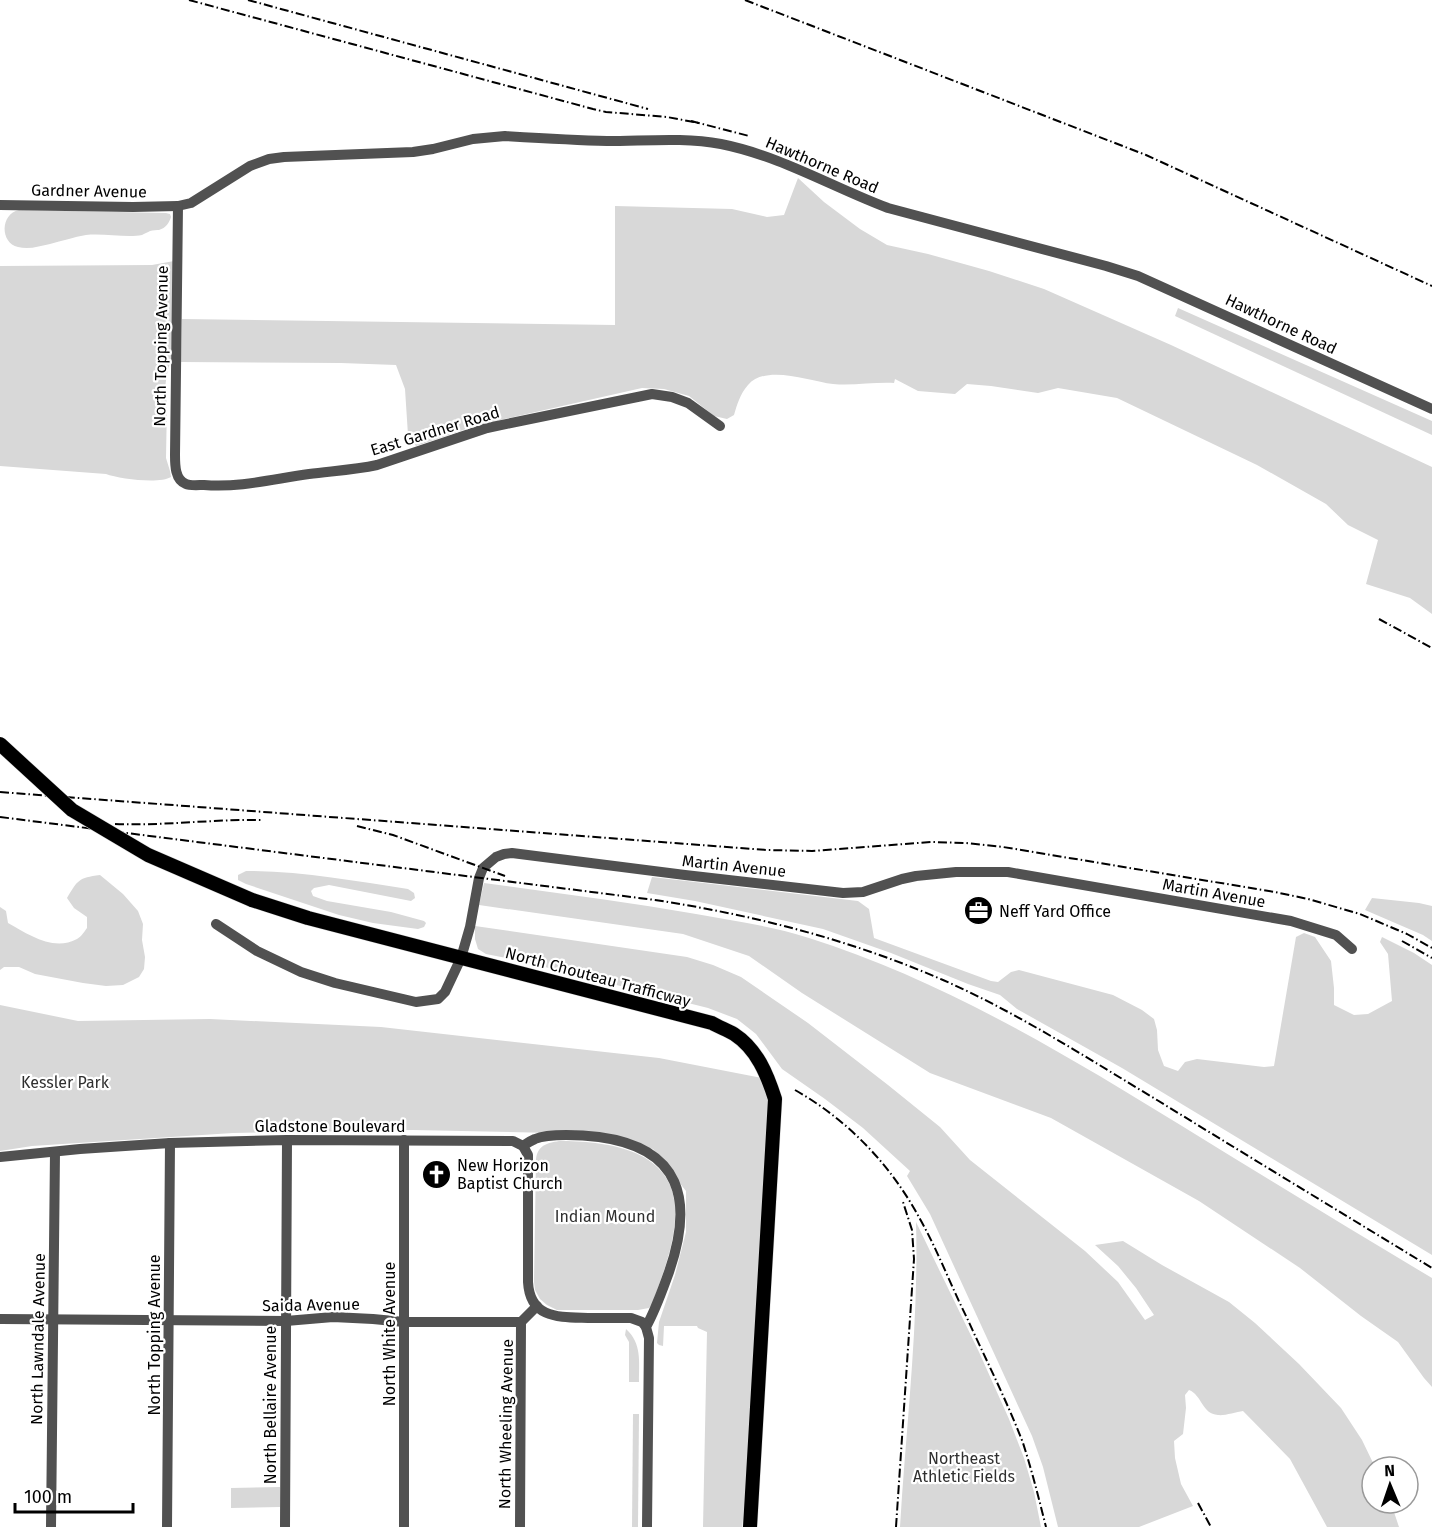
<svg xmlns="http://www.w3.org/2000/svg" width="1432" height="1527" font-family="'Fira Sans',sans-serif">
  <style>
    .green { fill: #d8d8d8 }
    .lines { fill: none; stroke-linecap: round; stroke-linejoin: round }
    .major-casing { stroke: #dbdbdb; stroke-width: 15 }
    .minor { stroke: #515151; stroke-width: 10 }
    .major { stroke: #000; stroke-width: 14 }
    .rail { stroke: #000; stroke-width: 2; stroke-dasharray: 9 3 1.5 3; stroke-linecap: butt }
    .major-bridge-casing { stroke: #dbdbdb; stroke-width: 15; stroke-linecap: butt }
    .major-bridge { stroke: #000; stroke-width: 14 }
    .labels { text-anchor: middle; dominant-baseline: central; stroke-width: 4.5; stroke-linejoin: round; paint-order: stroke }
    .street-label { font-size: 16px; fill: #000; stroke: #fff }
    .poi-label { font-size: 16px; fill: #000; stroke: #fff; text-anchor: start }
    .park-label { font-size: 16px; fill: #2f2f2f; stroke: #fff }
  </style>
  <rect width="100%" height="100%" fill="#fff"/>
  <g class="green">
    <path d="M798 178 824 202 860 229 887 245 928 254 989 271 1044 289 1171 345 1432 467V614L1410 598 1366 584 1378 540 1348 525 1326 504 1257 465 1117 398 1058 388 1038 393 991 386 967 384 955 394 918 391 895 379 894 383C874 382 852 386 833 384 809 381 766 364 748 385 740 394 737 405 734 415L727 419 714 416 689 396 664 389 642 388 478 425 416 446 408 435 405 389 396 365 341 363 181 362 182 319 615 325V206L732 209 767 217 784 215Z"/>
    <path d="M19 210 166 213 170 214 171 217C169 223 166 228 159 230 157 230 153 230 150 231 148 232 144 234 142 235 127 238 103 233 86 235 74 237 62 241 50 244 40 246 29 250 18 247 0 243 0 214 19 210Z"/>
    <path d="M174 261 171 361C167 369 163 392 167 402L166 458 170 471 171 477C160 484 119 479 106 474L0 466V266L152 265Z"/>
    <polygon points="1178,308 1432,421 1432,435 1175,316"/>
    <path d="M246 871C300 871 355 881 408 889L414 893 415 898 411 901 329 885 314 888 311 891 313 896 327 901 391 912 424 921 426 923 424 927 418 929 373 923 339 915 246 884 238 880V875Z"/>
    <path d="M100 875 123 894 138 911 143 924 142 940 145 957 144 969 139 977 123 985 106 986 83 983 35 974 19 967H4L0 970V907L6 911 8 923C28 934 53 952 77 939 81 937 84 932 87 928V917L74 908 67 898C78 880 78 878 100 875Z"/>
    <polygon points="652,877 858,901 869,909 874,938 991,981 998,982 1011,972 1019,970 1113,995 1142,1010 1154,1019 1157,1030 1158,1050 1164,1066 1178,1071 1185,1062 1197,1059 1264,1067 1274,1066 1296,937 1304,933 1315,937 1331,961 1334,988 1334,1005 1354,1015 1368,1014 1392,1001 1388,954 1380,942 1382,937 1414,953 1432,965 1432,1255 1122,1068 1017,1009 1000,995 968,984 891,953 823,929 695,901 647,893"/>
    <path d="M484 883C555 893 626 902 696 914 734 921 772 926 809 938 942 980 1063 1053 1182 1126 1265 1177 1348 1228 1432 1278V1387L1424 1378 1398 1342 1361 1316 1300 1268 1199 1201 1051 1118 930 1073 802 993 749 956 683 934 479 905Z"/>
    <polygon points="1372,898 1419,903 1432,906 1432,941 1423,935 1365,910"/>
    <path d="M475 926 687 957 713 965 741 977 808 1023 888 1085 940 1127 970 1160 1085 1251 1118 1282 1145 1320 1154 1315 1136 1288 1118 1266 1095 1245 1123 1241 1162 1265 1229 1302 1255 1323 1299 1364 1341 1408 1362 1440 1375 1467H1372V1503H1391L1399 1527H1327L1290 1459 1243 1411C1236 1412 1224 1416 1218 1415 1202 1414 1202 1395 1189 1390L1185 1395 1186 1408 1183 1434 1174 1441 1175 1458 1181 1484 1193 1506 1139 1527H1058L1043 1467 1032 1436 930 1214 907 1176 910 1171 863 1128 825 1099 782 1069 756 1034 737 1019 708 1008 521 961 486 954 478 949 475 939Z"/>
    <polygon points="0,1005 78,1021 210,1019 381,1027 659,1058 762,1078 769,1092 744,1510 742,1527 703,1527 707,1332 698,1328 697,1326 664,1326 663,1346 659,1345 657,1343 659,1322 675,1275 686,1232 686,1191 653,1149 598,1134 413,1130 233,1133 32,1146 0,1151"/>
    <path d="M559 1141C604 1141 671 1148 675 1206 677 1240 663 1273 652 1304L649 1308 638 1310H557L547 1305 540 1299 535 1290 534 1282 536 1159C538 1145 547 1143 559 1141Z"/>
    <path d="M916 1222 979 1352 1009 1419 1024 1458 1034 1492 1041 1527H900C906 1426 919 1324 916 1222Z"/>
    <path d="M626 1329C642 1343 639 1362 639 1382H629V1342L625 1335Z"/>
    <polygon points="633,1414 639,1414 638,1527 632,1527"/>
    <polygon points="280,1487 280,1507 231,1508 231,1488"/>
  </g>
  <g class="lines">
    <defs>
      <path id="major" d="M252 900 308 918 712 1023C719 1027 727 1030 734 1034 757 1049 767 1074 775 1099L750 1527"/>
    </defs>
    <use href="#major" class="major-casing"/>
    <g class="minor">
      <path d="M0 205 133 207 178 206 191 203 250 166 269 159 284 157 413 152 433 149 473 139 505 136C539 138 573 140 607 141 645 141 684 137 721 144 781 156 832 187 888 208L1106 266 1138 276 1432 409"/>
      <path d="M178 206 175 455C175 465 175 480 186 484 190 486 199 485 204 485 240 488 273 479 309 474 332 471 354 470 377 465L487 428 652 394 672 397 688 403 720 426"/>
      <polyline points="216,924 257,951 301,972 335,983 416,1002 438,999 445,992 461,958 470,927 479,878 483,868 496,857 504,854 512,853 685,875 843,893 863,892 902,879 916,876 956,872 1008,872 1291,921 1336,935 1352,949"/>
      <path d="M523 1146C526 1144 530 1141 535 1139 549 1133 583 1135 599 1137 681 1148 694 1200 669 1272 662 1291 656 1309 646 1327L649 1338 647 1527"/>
      <path d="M0 1157 80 1149 170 1143 287 1140 513 1141 523 1146 528 1155V1282C530 1319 559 1317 588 1318 602 1318 617 1318 631 1318L642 1322 646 1327"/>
      <polyline points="0,1319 286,1321 333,1317 373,1319 404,1322 521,1322 537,1306"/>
      <polyline points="51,1527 55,1152"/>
      <polyline points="167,1527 170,1143"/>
      <polyline points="285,1527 287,1140"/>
      <polyline points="404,1527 404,1140"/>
      <polyline points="520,1527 521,1322"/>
    </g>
    <use href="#major" class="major"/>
    <g class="rail">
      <polyline points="189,0 593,109 606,112 667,117 699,123"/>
      <polyline points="248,0 648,109"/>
      <polyline points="745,0 1146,155 1432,286"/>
      <polyline points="691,121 749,136"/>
      <polyline points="1379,619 1432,648"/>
      <polyline points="0,792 767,850 812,851 931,842 966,843 1003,847 1275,892 1308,899 1360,914 1407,934 1432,948"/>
      <path d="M0 817 655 900C754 915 851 940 943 980 1018 1013 1087 1058 1157 1100 1248 1156 1340 1212 1432 1268"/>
      <path d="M115 824C164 826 213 819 262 820"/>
      <polyline points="357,826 393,835 505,876"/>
      <polyline points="1402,941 1432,958"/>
      <path d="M795 1090C848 1120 891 1165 920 1219 938 1251 951 1286 967 1318 986 1360 1007 1401 1023 1443 1032 1471 1039 1499 1046 1527"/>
      <polyline points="1198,1503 1211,1527"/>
      <polyline points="896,1527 914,1259 912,1230 903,1202"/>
    </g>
    <defs>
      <polyline id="major-bridge" points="0,744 72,810 148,855 252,900"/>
    </defs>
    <use href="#major-bridge" class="major-bridge-casing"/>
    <use href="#major-bridge" class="major-bridge"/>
  </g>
  <defs>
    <symbol id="office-disc" viewBox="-11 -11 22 22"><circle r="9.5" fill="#000" stroke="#fff"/><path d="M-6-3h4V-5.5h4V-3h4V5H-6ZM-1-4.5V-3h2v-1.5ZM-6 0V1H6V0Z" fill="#fff"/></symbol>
    <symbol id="church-disc" viewBox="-11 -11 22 22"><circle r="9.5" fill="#000" stroke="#fff"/><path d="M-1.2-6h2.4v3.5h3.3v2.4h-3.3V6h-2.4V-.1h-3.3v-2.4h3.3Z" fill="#fff"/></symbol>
  </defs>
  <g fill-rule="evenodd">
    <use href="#office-disc" x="962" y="894" width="33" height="33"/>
    <use href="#church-disc" x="420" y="1158" width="33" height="33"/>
  </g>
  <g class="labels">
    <g class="street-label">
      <text transform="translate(822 165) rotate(23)">Hawthorne Road</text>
      <text transform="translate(89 191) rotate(1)">Gardner Avenue</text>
      <text transform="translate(1281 324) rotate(25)">Hawthorne Road</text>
      <text transform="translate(161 346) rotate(-89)">North Topping Avenue</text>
      <text transform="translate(435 431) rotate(-17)">East Gardner Road</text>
      <text transform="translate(734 866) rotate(6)">Martin Avenue</text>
      <text transform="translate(1214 893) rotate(10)">Martin Avenue</text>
      <text transform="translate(598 977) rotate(15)">North Chouteau Trafficway</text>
      <text x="330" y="1126">Gladstone Boulevard</text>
      <text transform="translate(311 1305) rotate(-1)">Saida Avenue</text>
      <text transform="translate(389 1334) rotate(-90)">North White Avenue</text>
      <text transform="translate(154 1335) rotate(-90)">North Topping Avenue</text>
      <text transform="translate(38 1339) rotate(-89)">North Lawndale Avenue</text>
      <text transform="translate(270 1405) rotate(-90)">North Bellaire Avenue</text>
      <text transform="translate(506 1424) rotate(-89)">North Wheeling Avenue</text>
    </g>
    <g class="poi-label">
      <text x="999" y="911">Neff Yard Office</text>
      <text x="457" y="1165">New Horizon<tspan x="457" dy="18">Baptist Church</tspan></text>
    </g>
    <g class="park-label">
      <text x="65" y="1082">Kessler Park</text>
      <text x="605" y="1216">Indian Mound</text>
      <text x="964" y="1458">Northeast<tspan x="964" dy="18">Athletic Fields</tspan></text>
    </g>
  </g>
  <g transform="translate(1390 1485) rotate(358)"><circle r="28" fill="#ffffff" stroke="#999999" stroke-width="1.5"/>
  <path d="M0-4.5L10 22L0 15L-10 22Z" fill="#000000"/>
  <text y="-9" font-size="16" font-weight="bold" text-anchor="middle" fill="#000000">N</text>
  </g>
  <path d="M15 1503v9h118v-9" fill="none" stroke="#000000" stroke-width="3"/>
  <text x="24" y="1503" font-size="18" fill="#000000" stroke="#ffffff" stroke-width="4.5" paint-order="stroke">100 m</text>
</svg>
